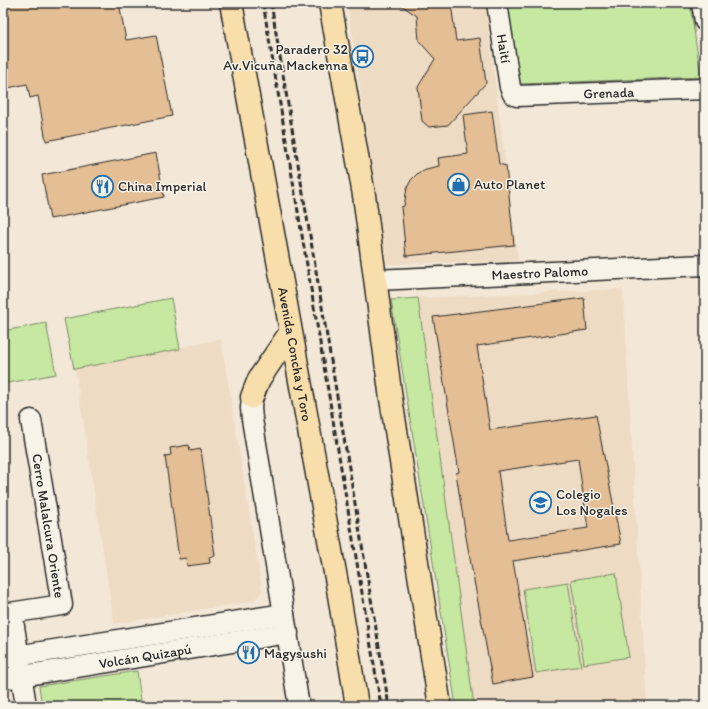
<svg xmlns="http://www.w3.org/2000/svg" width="708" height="709" font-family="Itim,sans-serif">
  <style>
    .built { fill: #eedbc3 }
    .green { fill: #c6e8a1; stroke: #788a66 }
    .building { fill: #e4be94; stroke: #2b2b2b; fill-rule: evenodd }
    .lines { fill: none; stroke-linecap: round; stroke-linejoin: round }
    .minor-casing { stroke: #2b2b2b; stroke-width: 23 }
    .major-casing { stroke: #2b2b2b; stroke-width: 25 }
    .minor { stroke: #f7f3e8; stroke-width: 20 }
    .major { stroke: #f8deab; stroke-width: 22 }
    .rail { stroke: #2b2b2b; stroke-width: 3; stroke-dasharray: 6 3; stroke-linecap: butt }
    .labels { text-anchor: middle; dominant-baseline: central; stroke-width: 3; stroke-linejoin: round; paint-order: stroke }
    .poi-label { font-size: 14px; fill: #2b2b2b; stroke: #f7f3e8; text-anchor: start }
    .street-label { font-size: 14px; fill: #2b2b2b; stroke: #f7f3e8 }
  </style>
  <rect width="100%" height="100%" fill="#f3e8d7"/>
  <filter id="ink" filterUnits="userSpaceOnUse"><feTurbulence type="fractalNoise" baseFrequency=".025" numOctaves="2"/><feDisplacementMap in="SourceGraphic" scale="8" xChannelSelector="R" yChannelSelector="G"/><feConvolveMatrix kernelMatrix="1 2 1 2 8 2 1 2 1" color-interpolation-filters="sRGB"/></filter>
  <g filter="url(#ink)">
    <g class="built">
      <polygon points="347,3 485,3 518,261 387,264"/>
      <polygon points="623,289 647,706 474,706 418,298"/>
      <polygon points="221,339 262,591 254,601 114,624 75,368"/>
    </g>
    <g class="green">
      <polygon points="506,3 690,3 701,77 520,84"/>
      <polygon points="171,298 180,349 74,369 64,319"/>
      <polygon points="418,298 474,706 456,706 391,300"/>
      <polygon points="46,323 56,374 3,384 3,331"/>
      <polygon points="616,573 629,657 584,664 571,580"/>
      <polygon points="568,582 581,666 536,673 523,589"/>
      <polygon points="137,671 142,706 42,706 39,686"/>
    </g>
    <g class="building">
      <polygon points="3,3 119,3 126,40 156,35 172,116 46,141 38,96 30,98 27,84 3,89"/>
      <polygon points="398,3 451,3 456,41 480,38 486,83 448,125 429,127 422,121 418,87 435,59 419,41 417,16"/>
      <polygon points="492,111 499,164 506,166 514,245 406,256 401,207 404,206 407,188 411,180 418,173 426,169 439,166 438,158 468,154 463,115"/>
      <polygon points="156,153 164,197 50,219 42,175"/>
      <path d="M584 298 587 330 477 346 490 430 596 415 621 544 513 561 533 677 493 684 466 537 456 473 459 472 433 317ZM578 459 588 528 508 540 498 471Z"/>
      <polygon points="189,445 190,451 201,449 215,556 209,557 210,563 187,566 186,558 179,559 165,456 171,455 170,448"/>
    </g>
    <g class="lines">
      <defs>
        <g id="minor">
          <path id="s1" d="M497 3 510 87 513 94 517 96 705 89"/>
          <polyline points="702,3 705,21"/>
          <path id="s2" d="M375 280 705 265"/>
          <polyline points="252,397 251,408 252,419 299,706"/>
          <polyline points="12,613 26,706"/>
          <polyline points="3,614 62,605 31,420"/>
          <polyline points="3,658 284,614"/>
          <path id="s3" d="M3 679 288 633"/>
        </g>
        <g id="major">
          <path id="s4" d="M231 3 338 589 357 706"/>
          <polyline points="330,3 364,195 391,399 440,706"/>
          <polyline points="252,397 259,379 290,333"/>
        </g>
      </defs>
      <use href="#minor" class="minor-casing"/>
      <use href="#major" class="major-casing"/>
      <use href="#minor" class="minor"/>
      <use href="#major" class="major"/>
      <g class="rail">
        <polyline points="263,3 381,706"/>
        <polyline points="271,3 389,706"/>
      </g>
    </g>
  </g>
  <defs>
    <symbol id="bus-ring" viewBox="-11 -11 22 22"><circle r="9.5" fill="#f7f3e8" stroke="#1f6fb2" stroke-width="1.5"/><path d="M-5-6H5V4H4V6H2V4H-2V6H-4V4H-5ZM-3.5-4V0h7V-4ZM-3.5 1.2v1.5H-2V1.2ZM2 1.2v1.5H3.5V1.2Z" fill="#1f6fb2"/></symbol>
    <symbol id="shop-ring" viewBox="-11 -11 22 22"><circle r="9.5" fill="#f7f3e8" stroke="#1f6fb2" stroke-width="1.5"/><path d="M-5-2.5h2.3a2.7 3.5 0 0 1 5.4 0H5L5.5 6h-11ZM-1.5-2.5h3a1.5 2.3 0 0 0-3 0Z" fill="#1f6fb2"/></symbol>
    <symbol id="restaurant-ring" viewBox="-11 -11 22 22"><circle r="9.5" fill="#f7f3e8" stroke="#1f6fb2" stroke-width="1.5"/><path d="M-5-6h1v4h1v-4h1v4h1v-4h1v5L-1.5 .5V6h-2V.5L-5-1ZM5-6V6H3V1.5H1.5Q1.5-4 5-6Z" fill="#1f6fb2"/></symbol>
    <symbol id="school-ring" viewBox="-11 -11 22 22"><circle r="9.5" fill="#f7f3e8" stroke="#1f6fb2" stroke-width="1.5"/><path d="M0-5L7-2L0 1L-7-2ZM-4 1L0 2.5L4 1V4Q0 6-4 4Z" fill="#1f6fb2"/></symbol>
  </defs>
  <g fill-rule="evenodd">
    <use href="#bus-ring" x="350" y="44" width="25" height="25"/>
    <use href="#shop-ring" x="446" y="172" width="25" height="25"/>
    <use href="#restaurant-ring" x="90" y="174" width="25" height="25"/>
    <use href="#school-ring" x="528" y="490" width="25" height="25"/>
    <use href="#restaurant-ring" x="236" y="640" width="25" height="25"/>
  </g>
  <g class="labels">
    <g class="poi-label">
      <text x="348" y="49" text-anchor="end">Paradero 32<tspan x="348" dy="16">Av.Vicuña Mackenna</tspan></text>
      <text x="474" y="184">Auto Planet</text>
      <text x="118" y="186">China Imperial</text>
      <text x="556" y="494">Colegio<tspan x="556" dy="16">Los Nogales</tspan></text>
      <text x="264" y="653">Magysushi</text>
    </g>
    <g class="street-label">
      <text stroke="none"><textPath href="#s1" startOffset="46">Haití</textPath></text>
      <text stroke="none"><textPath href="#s1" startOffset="189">Grenada</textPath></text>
      <text stroke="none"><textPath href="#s2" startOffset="165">Maestro Palomo</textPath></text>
      <text stroke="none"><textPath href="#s4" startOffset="357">Avenida Concha y Toro</textPath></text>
      <text transform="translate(48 526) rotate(81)">Cerro Malalcura Oriente</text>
      <text stroke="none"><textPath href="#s3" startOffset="144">Volcán Quizapú</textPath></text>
    </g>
  </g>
  <rect width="708" height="709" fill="none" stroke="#f7f3e8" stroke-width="16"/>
  <rect x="8" y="8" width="692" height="693" fill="none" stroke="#2b2b2b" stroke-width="1.5" filter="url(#ink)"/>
</svg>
